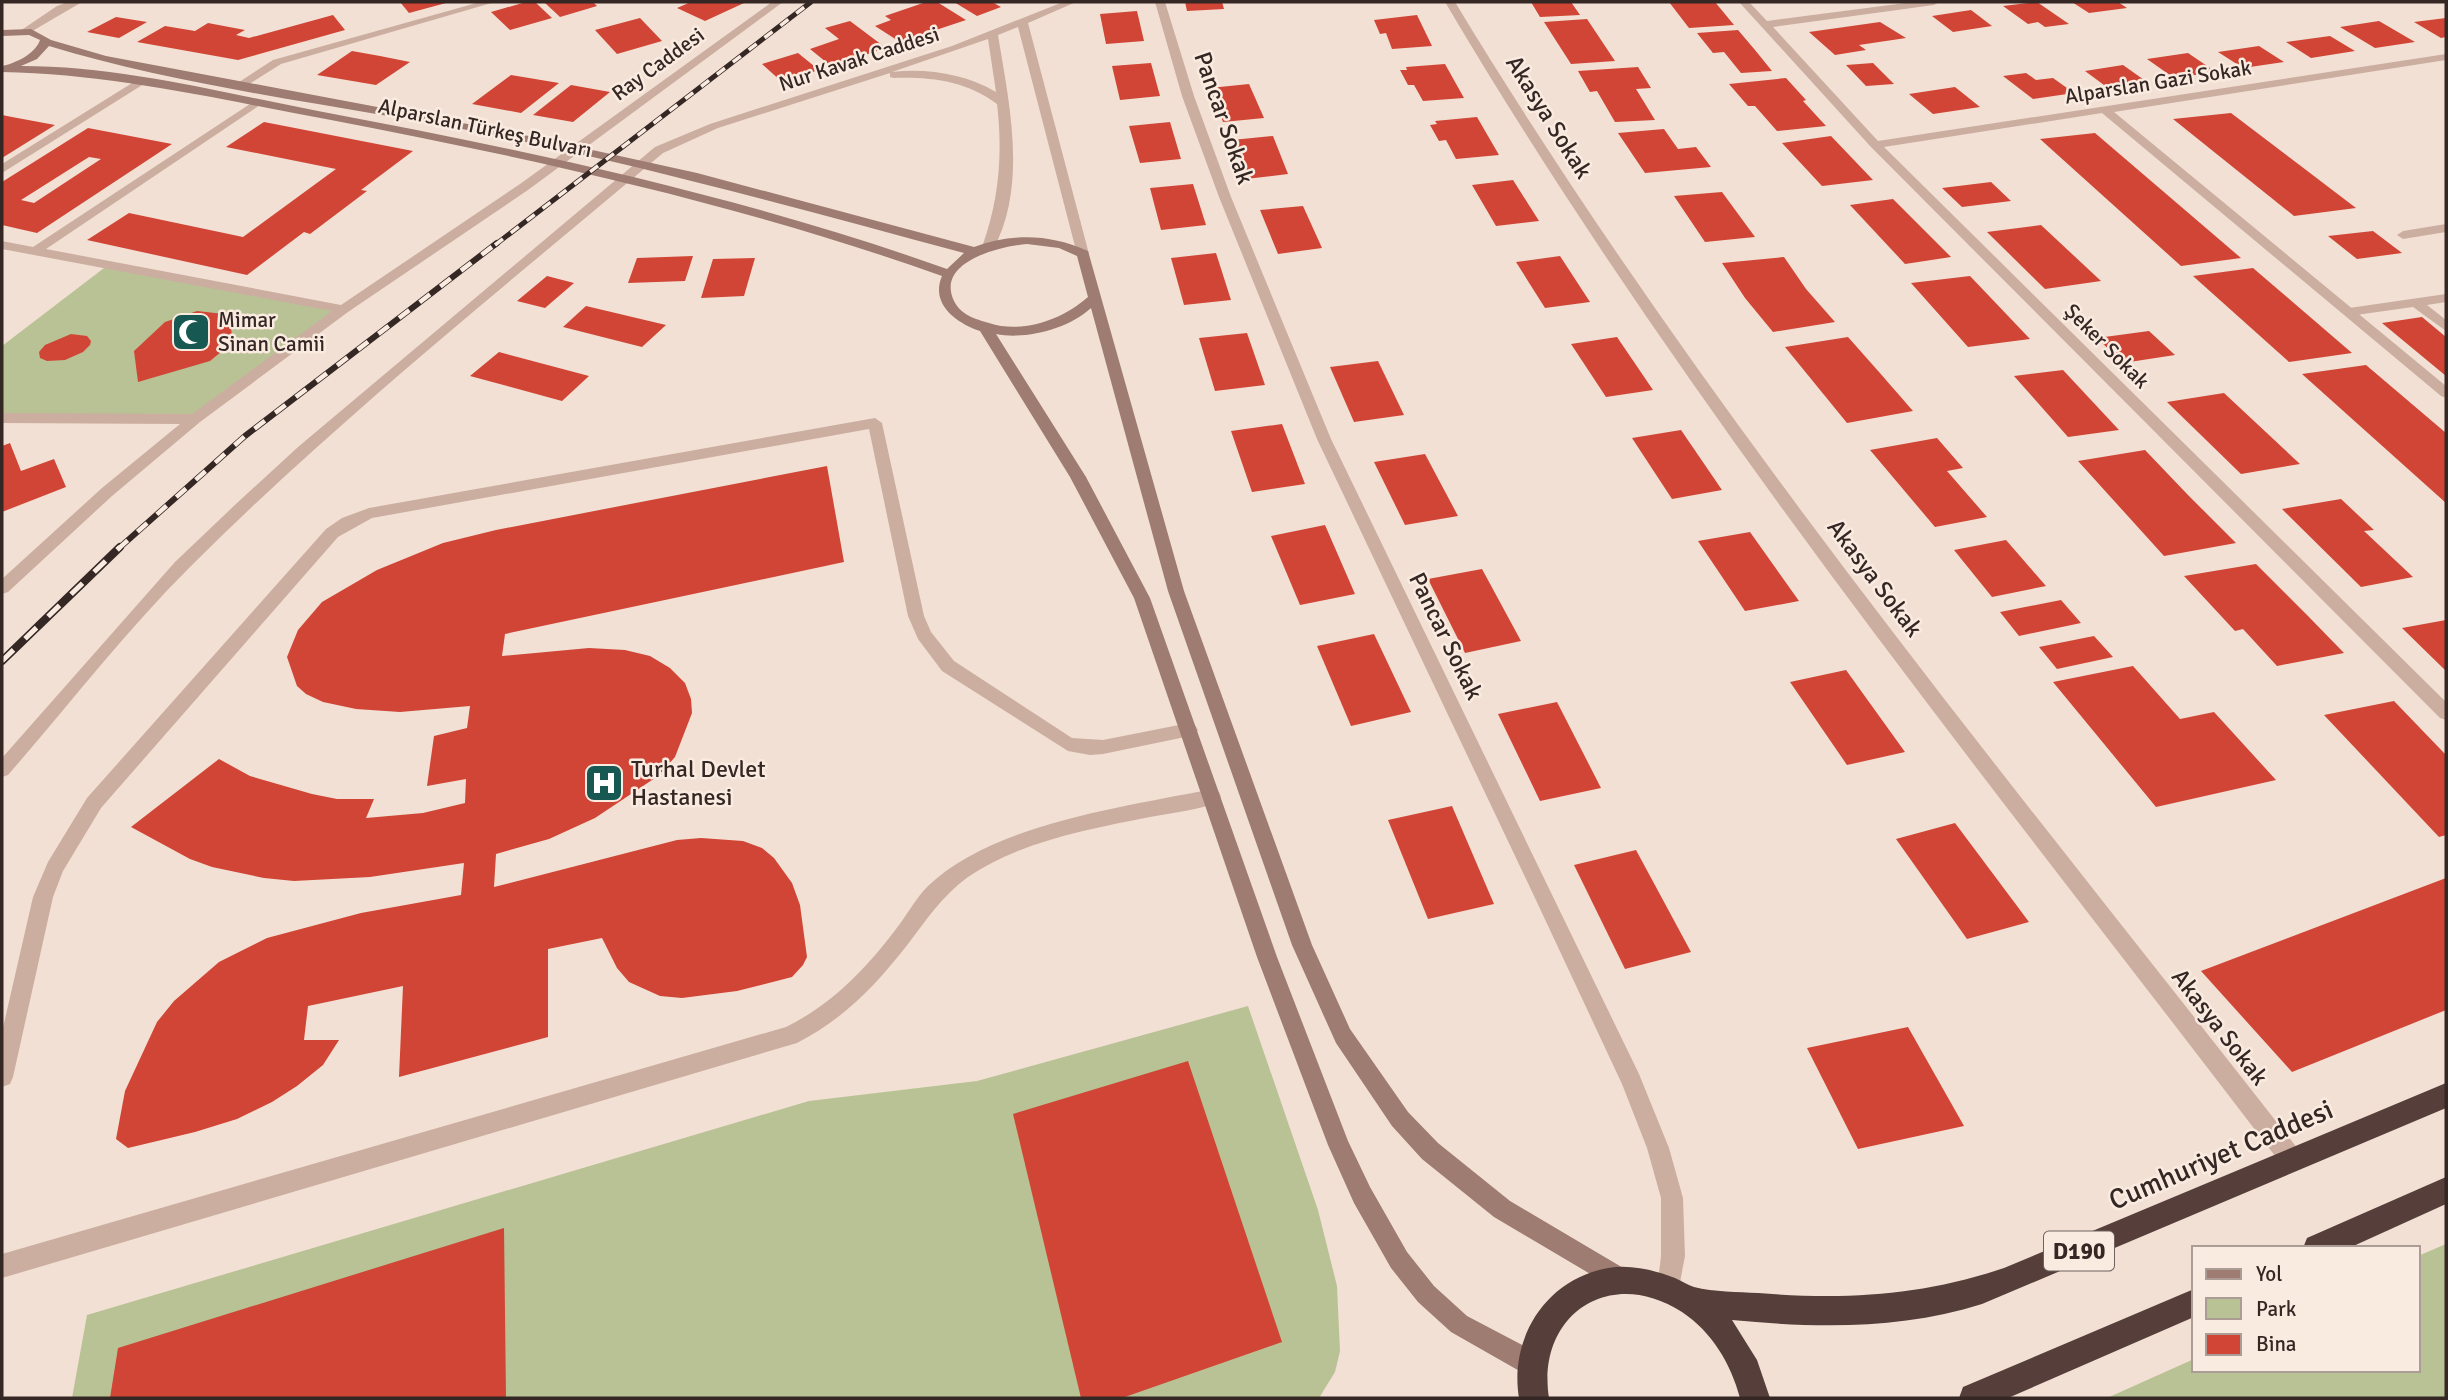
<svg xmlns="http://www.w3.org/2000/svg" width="2448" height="1400" font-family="Signika,sans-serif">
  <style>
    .green { fill: #b9c294 }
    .building { fill: #d04535; fill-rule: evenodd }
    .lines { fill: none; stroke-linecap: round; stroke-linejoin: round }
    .lane { fill: #cbaea0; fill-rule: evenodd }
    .street { fill: #cbaea0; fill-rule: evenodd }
    .secondary { fill: #9e7c71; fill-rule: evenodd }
    .highway { fill: #563f3a; fill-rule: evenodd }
    .rail-far2-casing { stroke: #342724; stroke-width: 5 }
    .rail-far1-casing { stroke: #342724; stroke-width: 6 }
    .rail-casing { stroke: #342724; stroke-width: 8 }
    .rail-far2 { stroke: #faebe1; stroke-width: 3.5; stroke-dasharray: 10; stroke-linecap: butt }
    .rail-far1 { stroke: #faebe1; stroke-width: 4.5; stroke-dasharray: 13; stroke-linecap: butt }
    .rail { stroke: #faebe1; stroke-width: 5; stroke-dasharray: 16; stroke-linecap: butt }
    .labels { text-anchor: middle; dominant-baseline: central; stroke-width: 5; stroke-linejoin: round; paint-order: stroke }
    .far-street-label { font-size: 21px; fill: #342724; stroke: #faebe1 }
    .far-poi-label { font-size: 21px; fill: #342724; stroke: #faebe1; text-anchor: start }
    .shield { fill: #faebe1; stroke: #6f625d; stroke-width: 2 }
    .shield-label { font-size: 23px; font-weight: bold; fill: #342724 }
    .street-label { font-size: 24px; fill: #342724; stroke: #faebe1 }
    .poi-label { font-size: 24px; fill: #342724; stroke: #faebe1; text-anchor: start }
    .near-street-label { font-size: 28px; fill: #342724; stroke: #faebe1 }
  </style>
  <rect width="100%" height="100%" fill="#f2e0d4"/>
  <g class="green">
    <polygon points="108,265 343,309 195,419 2,418 2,346"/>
    <polygon points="1248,1006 1318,1210 1337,1286 1340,1351 1335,1372 1319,1398 72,1398 87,1315 809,1101 977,1081"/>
    <polygon points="2446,1244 2446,1398 2107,1398 2194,1359 2194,1370 2418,1370 2418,1256"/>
  </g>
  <g class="building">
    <polygon points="400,2 446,2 446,3 409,13"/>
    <polygon points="526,2 535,2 552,18 510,30 491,12"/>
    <polygon points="544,2 593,2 597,6 560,17"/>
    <polygon points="691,2 740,2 744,3 705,21 677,8"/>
    <polygon points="926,2 937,2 966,20 900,42 875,26 891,20 885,16"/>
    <polygon points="954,2 992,2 1001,7 977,16"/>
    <polygon points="1185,2 1222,2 1224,9 1187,11"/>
    <polygon points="1531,2 1571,2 1580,15 1540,17"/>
    <polygon points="1669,2 1715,2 1734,25 1689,28"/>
    <polygon points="2037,2 2069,24 2045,27 2038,22 2028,24 2003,6"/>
    <polygon points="2072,2 2118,2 2127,8 2089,13"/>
    <polygon points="1971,10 1992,26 1953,32 1932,16"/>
    <polygon points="1137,11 1144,41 1106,44 1100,14"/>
    <polygon points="333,15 345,30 238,60 137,42 165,26 195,31 208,23 245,30 236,35 249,38"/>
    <polygon points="1417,15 1432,46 1392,49 1386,33 1380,34 1374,20"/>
    <polygon points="116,17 147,22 119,38 87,32"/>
    <polygon points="640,18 662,41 617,54 595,30"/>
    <polygon points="2446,18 2446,37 2441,38 2414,22"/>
    <polygon points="1587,19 1615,61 1571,64 1544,22"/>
    <polygon points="850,21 886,48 831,66 810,49 839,39 825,28"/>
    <polygon points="2379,21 2415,42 2375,48 2340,27"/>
    <polygon points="1880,22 1906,38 1859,45 1866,50 1835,55 1809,32"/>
    <polygon points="1738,30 1755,50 1772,71 1741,73 1724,52 1713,53 1697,33"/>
    <polygon points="2330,36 2355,51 2311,58 2286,42"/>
    <polygon points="2259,46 2284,62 2243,68 2218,52"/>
    <polygon points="352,51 380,56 410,62 376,85 317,75"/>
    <polygon points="798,53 819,70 782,82 762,64"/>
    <polygon points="2188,53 2216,72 2174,78 2147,59"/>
    <polygon points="1151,63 1160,96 1120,100 1112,66"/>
    <polygon points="1873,63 1894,84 1866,86 1846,65"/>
    <polygon points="1445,64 1464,98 1423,101 1414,85 1408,85 1400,70 1407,70 1406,67"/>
    <polygon points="2123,65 2147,82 2108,88 2085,71"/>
    <polygon points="1638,67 1651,88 1636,89 1655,120 1615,122 1597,91 1590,92 1578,71"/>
    <polygon points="2026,73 2036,80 2053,78 2074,93 2033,99 2003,76"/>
    <polygon points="511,75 559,83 521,113 472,104"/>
    <polygon points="1786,78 1806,100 1803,101 1826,126 1777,131 1755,106 1748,106 1729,84"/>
    <polygon points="1249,84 1264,118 1223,122 1210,88"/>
    <polygon points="571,85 610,92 573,122 533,115"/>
    <polygon points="1955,87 1980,107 1933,114 1909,94"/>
    <polygon points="2231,113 2356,208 2294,216 2173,119"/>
    <polygon points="2,115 12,117 55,125 2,158"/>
    <polygon points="1477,117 1499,155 1456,159 1446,140 1439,141 1430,125 1437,124 1435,121"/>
    <polygon points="264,122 413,151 361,190 367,191 310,234 304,232 247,275 87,240 129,213 243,237 336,169 226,147"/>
    <polygon points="1170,122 1181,159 1140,163 1129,126"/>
    <path d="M88 128 172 144 37 233 2 225V182ZM89 157 101 159 34 203 21 200Z"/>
    <polygon points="1664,129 1678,149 1696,147 1711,167 1645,173 1618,133"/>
    <polygon points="2095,133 2241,258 2181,266 2040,139"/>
    <polygon points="1273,136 1288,174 1246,179 1232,140"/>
    <polygon points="1831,136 1873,180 1822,186 1782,143"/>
    <polygon points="1513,180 1539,221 1496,226 1472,185"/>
    <polygon points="1991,182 2011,201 1962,207 1942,188"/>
    <polygon points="1193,184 1206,225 1161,230 1150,188"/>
    <polygon points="1722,192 1755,237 1705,242 1674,196"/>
    <polygon points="1893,199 1951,257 1905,264 1850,205"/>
    <polygon points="1303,206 1322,248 1278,254 1260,210"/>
    <polygon points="2041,225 2101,281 2045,289 1987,232"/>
    <polygon points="2373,231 2402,253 2357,259 2328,236"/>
    <polygon points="1216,253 1231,300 1184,305 1171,258"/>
    <polygon points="693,256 685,281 628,283 637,258"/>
    <polygon points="1560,256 1590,302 1545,308 1516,262"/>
    <polygon points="1784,257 1806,289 1835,322 1773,332 1745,298 1722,263"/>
    <polygon points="755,258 744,296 701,298 713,259"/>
    <polygon points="2253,268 2352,353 2289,362 2193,276"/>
    <polygon points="547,276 574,283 545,308 517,301"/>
    <polygon points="1970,276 2030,339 1968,347 1911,283"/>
    <polygon points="586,306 666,325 642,347 563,327"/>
    <polygon points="197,311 224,314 231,323 232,343 210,361 138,382 134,351 165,322"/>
    <polygon points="2422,317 2446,337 2446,376 2382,323"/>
    <polygon points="2149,331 2175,355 2123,363 2097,338"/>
    <polygon points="1247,333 1265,385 1215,391 1199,338"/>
    <polygon points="71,334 87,336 91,341 90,345 83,352 65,360 47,361 40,358 39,352 45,345"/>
    <polygon points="1617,337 1653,390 1606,397 1571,344"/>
    <polygon points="1848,337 1879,372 1913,411 1847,423 1785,347"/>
    <polygon points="499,352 589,376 562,401 470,376"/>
    <polygon points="1378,361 1404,415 1354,422 1330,367"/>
    <polygon points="2366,365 2446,433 2446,503 2302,374"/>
    <polygon points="2063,370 2119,430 2068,437 2014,376"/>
    <polygon points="2224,393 2300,464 2241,474 2167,402"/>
    <polygon points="1282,424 1305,484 1252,492 1231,431"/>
    <polygon points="1681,430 1722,490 1672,499 1632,438"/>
    <polygon points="1937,438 1963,468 1947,471 1987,517 1935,527 1870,450"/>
    <polygon points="10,443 21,471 54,459 66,487 2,512 2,446"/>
    <polygon points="2145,450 2188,495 2236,543 2164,556 2078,461"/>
    <polygon points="1425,454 1458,516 1405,525 1374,462"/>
    <polygon points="827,466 844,562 505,634 502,656 589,648 625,650 650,656 670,668 685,683 691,699 692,713 675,757 658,776 595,818 549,839 496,854 494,887 677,840 701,838 743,841 762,848 774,858 792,883 800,905 807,957 803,965 792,977 737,991 682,998 660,996 629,982 617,968 602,938 548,949 548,1037 399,1077 403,986 308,1006 304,1040 339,1040 323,1065 297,1086 272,1102 237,1119 195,1132 128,1148 116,1139 125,1091 157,1022 174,1001 219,962 267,938 361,913 461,895 464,863 370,877 294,881 264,878 212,867 190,859 131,827 219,759 250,776 312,794 337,799 374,799 366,818 423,813 465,803 466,779 427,786 434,736 467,728 470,706 400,712 356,709 323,702 306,694 297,686 287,657 298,630 322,602 377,570 443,543 496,530"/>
    <polygon points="2341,499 2374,530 2364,531 2413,577 2361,587 2282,509"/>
    <polygon points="1325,525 1355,594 1300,605 1271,536"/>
    <polygon points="1750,532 1799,601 1745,611 1698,541"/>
    <polygon points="2006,540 2046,586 1992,597 1954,550"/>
    <polygon points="2256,564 2309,617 2344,653 2277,666 2243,629 2235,631 2184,576"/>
    <polygon points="1482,569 1521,641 1465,653 1428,579"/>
    <polygon points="2061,600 2081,623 2019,636 2000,612"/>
    <polygon points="2446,620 2446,671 2402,628"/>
    <polygon points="1374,634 1411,712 1351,726 1317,646"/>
    <polygon points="2094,636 2113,657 2057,669 2039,647"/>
    <polygon points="2133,666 2180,719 2214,712 2276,780 2156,807 2053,682"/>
    <polygon points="1846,670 1905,752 1847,765 1790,682"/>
    <polygon points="2394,701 2446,755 2446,835 2439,837 2324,715"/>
    <polygon points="1557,702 1601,788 1540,801 1498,714"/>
    <polygon points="1452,806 1494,904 1428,919 1388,820"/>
    <polygon points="1955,823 2029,922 1967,939 1896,839"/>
    <polygon points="1636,850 1691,952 1625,969 1574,865"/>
    <polygon points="2446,878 2446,1010 2292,1072 2201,971"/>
    <polygon points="1908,1027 1964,1126 1858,1149 1807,1048"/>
    <polygon points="1188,1061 1282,1342 1122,1398 1081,1398 1013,1114"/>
    <polygon points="504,1228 506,1398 110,1398 118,1348"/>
  </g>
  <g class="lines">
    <g class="lane">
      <polygon points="2446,224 2446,232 2403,239 2397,235 2403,231"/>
      <polygon points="2446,294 2446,302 2427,305 2446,320 2446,331 2413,307 2349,316 2342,312 2349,308"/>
      <polygon points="875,418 882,423 924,616 931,632 954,661 1072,738 1103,740 1189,723 1195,725 1198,730 1195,735 1103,754 1090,755 1068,751 942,671 918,639 908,616 869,429 372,518 338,537 101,808 63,871 53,897 13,1077 10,1084 2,1087 2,1032 33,897 48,862 87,798 326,529 342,518 369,508"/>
      <path d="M1212 789 1219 792 1221 797 1219 802C1197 810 1173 813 1150 817 1090 829 1021 841 968 877 942 896 927 919 908 944 876 985 844 1019 797 1043L2 1278V1254L786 1027C832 1004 865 970 896 929 907 915 915 899 928 886 994 823 1125 807 1212 789Z"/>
    </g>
    <g class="street">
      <polygon points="68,2 82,2 29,33 20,31 57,6"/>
      <polygon points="480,2 495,2 281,64 243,88 233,86 273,60"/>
      <polygon points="772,2 783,2 528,190 348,312 200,422 112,496 8,592 2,594 2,579 102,488 180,424 2,423 2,413 192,414 332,311 2,249 2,241 33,247 256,100 260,101 260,105 46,249 341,305 520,184"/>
      <path d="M1063 2H1076L1028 23 1089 254 1088 257 1083 258 1077 254 1018 27 998 35C1009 103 1028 185 993 250H983L982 247C999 200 1003 154 997 104 966 81 932 77 894 78L890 77V73L718 128 663 153C503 288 338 419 189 568 125 632 68 706 8 775L2 777V758L175 562 237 503 298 447 655 147 710 124 952 46ZM988 39 996 92C965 74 928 68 892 72Z"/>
      <polygon points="1155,2 1165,2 1194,96 1231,197 1331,439 1639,1074 1669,1148 1683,1198 1685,1256 1677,1298 1669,1302 1661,1298 1657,1290 1661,1256 1661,1198 1647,1148 1622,1084 1535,898 1317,439 1219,197 1182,96"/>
      <path d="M1445 2H1455C1702 410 2008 778 2301 1153L2304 1161 2301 1169 2293 1172 2285 1169C1995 788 1689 415 1445 2Z"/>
      <polygon points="1739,2 1749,2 1767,21 1913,2 1939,2 1934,5 1773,27 1878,141 2446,54 2446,60 2114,112 2446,386 2446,398 2441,396 2102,113 1884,147 2446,702 2446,720 2440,718 1871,147"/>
      <polygon points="137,80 147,82 2,173 2,164"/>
    </g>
    <path class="secondary" d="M31 29 51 40 106 56 515 133 697 173 974 247C1013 233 1050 234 1088 251L1184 591 1312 945 1350 1029 1408 1112 1438 1143 1510 1201 1630 1272 1634 1280 1630 1288 1622 1292 1614 1288 1494 1217 1422 1159 1392 1126 1336 1043 1292 945 1168 591 1091 308C1068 329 1026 340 996 334L1086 477 1150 598 1277 957 1348 1141 1370 1187 1407 1252 1434 1286 1467 1316 1541 1355 1544 1364 1541 1373 1532 1376 1523 1373 1451 1332 1418 1302 1391 1268 1354 1203 1328 1145 1257 957 1134 598 1070 477 980 331C956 323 930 304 942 276 743 205 539 160 331 120 222 100 114 74 2 72V66C13 64 35 55 40 40L29 35 2 36V30ZM49 46C201 92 361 107 517 140 667 172 815 213 964 253L947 269C742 196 531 151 318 111 219 92 121 66 21 66L37 59ZM1027 244 1059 248 1077 256 1088 297C1062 320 1022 334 989 323 975 319 961 315 954 301 935 261 1002 246 1027 244Z"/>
    <g class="highway">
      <path d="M2446 1083V1108L1982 1304C1900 1330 1816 1328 1732 1320L1757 1360 1770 1398H1740C1731 1364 1712 1332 1682 1312 1610 1265 1536 1315 1549 1398H1519C1509 1338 1546 1279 1608 1268 1630 1264 1654 1270 1675 1278 1682 1281 1688 1285 1694 1287 1714 1292 1738 1292 1758 1293 1846 1300 1920 1296 2004 1268Z"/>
      <polygon points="2446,1177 2446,1204 2349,1248 2303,1248 2307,1238"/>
      <polygon points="2194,1289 2194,1317 2008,1398 1959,1398 1963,1387"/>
    </g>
    <defs>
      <polyline id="rail-far2" points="495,245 811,2"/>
      <polyline id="rail-far1" points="118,549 245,436 497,243"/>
      <polyline id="rail" points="2,661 120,547"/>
    </defs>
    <use href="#rail-far2" class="rail-far2-casing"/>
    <use href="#rail-far1" class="rail-far1-casing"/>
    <use href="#rail" class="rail-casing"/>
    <use href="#rail-far2" class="rail-far2"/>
    <use href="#rail-far1" class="rail-far1"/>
    <use href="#rail" class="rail"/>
  </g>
  <defs>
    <symbol id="mosque-square" viewBox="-11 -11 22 22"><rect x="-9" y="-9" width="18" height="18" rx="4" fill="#175853" stroke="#faebe1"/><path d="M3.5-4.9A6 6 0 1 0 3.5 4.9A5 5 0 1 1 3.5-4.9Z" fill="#fff"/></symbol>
    <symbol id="hospital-square" viewBox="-11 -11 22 22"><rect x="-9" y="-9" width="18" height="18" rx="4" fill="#175853" stroke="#faebe1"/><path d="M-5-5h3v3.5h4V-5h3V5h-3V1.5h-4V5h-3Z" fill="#fff"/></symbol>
  </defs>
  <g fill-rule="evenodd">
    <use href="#mosque-square" x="169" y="310" width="44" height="44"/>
    <use href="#hospital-square" x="582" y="761" width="44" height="44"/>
  </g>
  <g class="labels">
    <g class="far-street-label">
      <text transform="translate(859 59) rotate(-18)">Nur Kavak Caddesi</text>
      <text transform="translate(658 64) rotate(-36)">Ray Caddesi</text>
      <text transform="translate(2158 82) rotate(-9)">Alparslan Gazi Sokak</text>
      <text transform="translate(485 128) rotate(12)">Alparslan Türkeş Bulvarı</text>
      <text transform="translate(2107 346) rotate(45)">Şeker Sokak</text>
    </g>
    <g class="far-poi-label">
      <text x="218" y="320">Mimar<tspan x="218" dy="24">Sinan Camii</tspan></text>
    </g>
    <rect class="shield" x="2044" y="1231.5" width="70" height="39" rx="5"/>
    <g class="shield-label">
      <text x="2079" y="1251">D190</text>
    </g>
    <g class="street-label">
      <text transform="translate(1549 117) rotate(58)">Akasya Sokak</text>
      <text transform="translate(1224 118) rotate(71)">Pancar Sokak</text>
      <text transform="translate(1875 578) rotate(53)">Akasya Sokak</text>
      <text transform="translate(1446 636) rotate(64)">Pancar Sokak</text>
      <text transform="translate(2220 1027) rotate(52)">Akasya Sokak</text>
    </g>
    <g class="poi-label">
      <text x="631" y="769">Turhal Devlet<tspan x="631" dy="28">Hastanesi</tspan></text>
    </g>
    <g class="near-street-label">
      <text transform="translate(2221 1155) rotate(-23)">Cumhuriyet Caddesi</text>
    </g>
  </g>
  <rect width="2448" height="1400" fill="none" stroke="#342724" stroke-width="7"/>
  <rect x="2192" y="1246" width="228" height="126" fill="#faebe1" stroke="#ab9d95" stroke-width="2"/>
  <rect x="2206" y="1269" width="35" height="10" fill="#9e7c71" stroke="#ab9d95" stroke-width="2"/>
  <text x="2256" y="1281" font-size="21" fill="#342724">Yol</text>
  <rect x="2206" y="1298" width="35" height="21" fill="#b9c294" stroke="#ab9d95" stroke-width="2"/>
  <text x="2256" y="1316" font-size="21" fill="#342724">Park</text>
  <rect x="2206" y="1334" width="35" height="21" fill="#d04535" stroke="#ab9d95" stroke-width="2"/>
  <text x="2256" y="1351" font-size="21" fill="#342724">Bina</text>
</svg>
